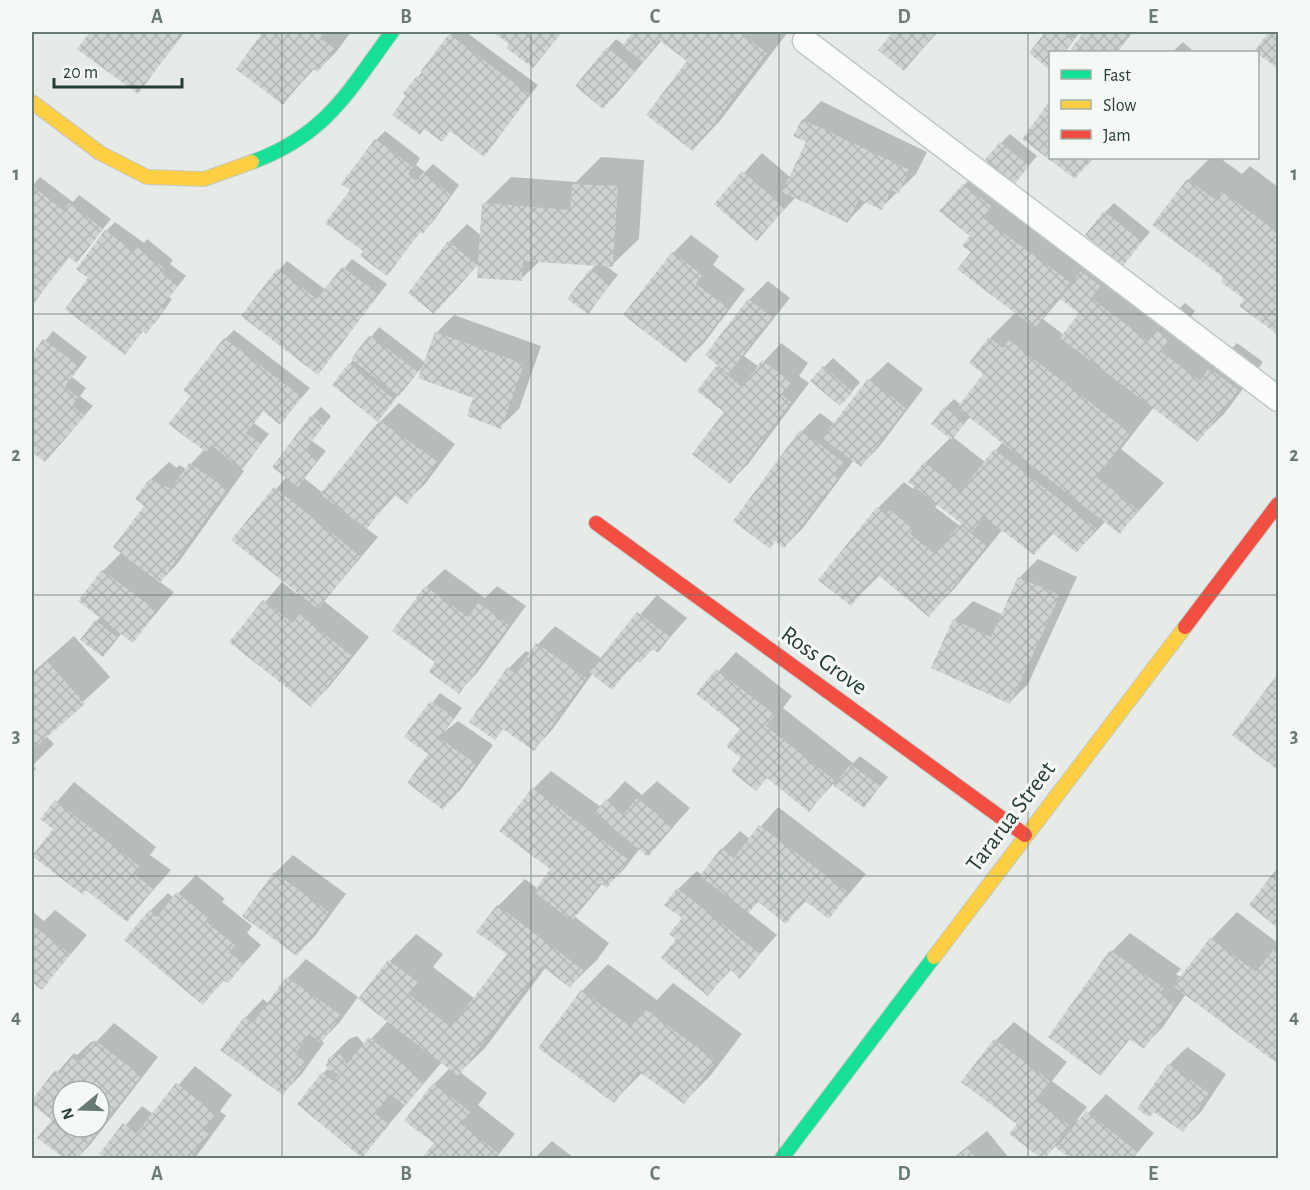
<svg xmlns="http://www.w3.org/2000/svg" width="1310" height="1190" font-family="'Alegreya Sans',sans-serif">
  <style>
    .shadow { fill: #0003; fill-rule: evenodd }
    .building { fill: url(#building-cross-hatch); fill-rule: evenodd }
    .lines { fill: none; stroke-linecap: round; stroke-linejoin: round }
    .lane-casing { stroke: #c3c8c5; stroke-width: 27 }
    .fast-casing { stroke: #c2c8c5; stroke-width: 16 }
    .slow-casing { stroke: #c2c8c5; stroke-width: 16 }
    .jam-casing { stroke: #c2c8c5; stroke-width: 16 }
    .lane { stroke: #fbfcfc; stroke-width: 24 }
    .fast { stroke: #16e098; stroke-width: 14 }
    .slow { stroke: #ffcf43; stroke-width: 14 }
    .jam { stroke: #f24e42; stroke-width: 14 }
    .grid { fill: none; stroke: #687b73; stroke-width: 1.5; stroke-opacity: 0.55 }
    .labels { text-anchor: middle; dominant-baseline: central; stroke-width: 6; stroke-linejoin: round; paint-order: stroke }
    .street-label { font-size: 24px; fill: #243e34; stroke: #f5f9f6 }
    .neatline { fill: none; stroke: #687b73; stroke-width: 2 }
    .grid-label { font-size: 20px; text-anchor: middle; font-weight: bold; fill: #687b73 }
  </style>
  <defs>
    <pattern id="building-cross-hatch" width="8" height="8" patternUnits="userSpaceOnUse" patternTransform="scale(1.5)"><rect width="8" height="8" fill="#cfd4d1"/><path d="M0 0l8 8M0 8l8-8" fill="none" stroke="#b2b7b4"/></pattern>
  </defs>
  <rect width="100%" height="100%" fill="#e6ebe8"/>
  <g class="shadow">
    <polygon points="92,32 185,32 138,92 79,49"/>
    <polygon points="265,32 351,32 336,52 318,70 315,68 283,103 238,68"/>
    <polygon points="453,32 466,32 538,85 484,155 451,130 442,140 408,96 418,77"/>
    <polygon points="495,32 562,32 542,57 511,44"/>
    <polygon points="635,32 788,32 719,122 693,149 689,61 662,40 612,99 608,48 616,39 624,45"/>
    <polygon points="895,32 938,32 904,69 880,50"/>
    <polygon points="1047,32 1080,32 1065,52 1050,52 1050,68 1031,53"/>
    <polygon points="1086,32 1133,32 1117,52 1079,52 1073,49"/>
    <polygon points="1271,32 1278,32 1278,67 1256,51"/>
    <polygon points="1183,42 1193,51 1191,52 1172,52"/>
    <polygon points="821,101 927,152 916,174 881,208 867,201 847,222 796,197 757,239 716,204 762,153 791,178 808,142 803,120"/>
    <polygon points="1050,103 1050,158 1094,158 1075,177 1024,138"/>
    <polygon points="385,131 420,158 416,165 425,172 433,164 459,185 432,223 421,231 387,274 366,251 376,140"/>
    <polygon points="1010,134 1037,156 1013,184 1001,143"/>
    <polygon points="601,157 644,160 639,239 612,265 605,265 618,275 588,312 569,298 596,264 540,261 521,279 479,263 452,294 449,242 467,224 482,236 484,204 511,177 576,182"/>
    <polygon points="1210,158 1220,158 1242,174 1250,166 1278,187 1278,333 1241,306 1247,299 1226,277 1188,180"/>
    <path d="M982 167 1089 265 1105 249V212L1114 203 1150 232 1116 271 1174 314 1185 303 1195 311 1186 324 1226 354 1237 343 1263 362 1224 414 1197 440 1154 407 1121 449 1164 483 1120 532 1106 521 1077 551 1054 533 1034 553 1003 529 955 588 928 615 880 575 851 604 878 508 904 482 913 489 925 463 951 437 945 408 954 399 961 405 985 373 990 338 1016 312 973 252 964 185ZM1061 298 1081 313 1064 335 1043 319ZM970 417 1003 442 985 462 953 437ZM938 503 963 523 960 526 935 507Z"/>
    <polygon points="40,177 73,202 79,195 111,219 77,261 70,256 32,304 32,186"/>
    <polygon points="115,222 144,243 147,239 173,260 170,264 186,276 169,297 172,299 155,323 144,330 125,353 90,277 106,231"/>
    <polygon points="691,235 719,256 713,265 745,289 704,343 685,361 625,315 673,253"/>
    <polygon points="352,259 387,284 318,373 279,270 287,261 326,290"/>
    <polygon points="768,281 790,298 744,356 759,367 781,343 808,363 799,376 809,383 748,464 730,482 726,411 717,367 719,365 707,355 749,300"/>
    <polygon points="454,315 541,346 519,409 500,427 475,398 424,365 377,420 334,384 379,327 426,363 436,333"/>
    <polygon points="234,330 310,388 280,423 264,410 254,423 269,434 241,469 244,471 178,563 160,582 174,592 133,641 122,633 103,655 96,621 101,617 103,571 122,552 146,505 150,480 169,462 177,468 179,465 186,469 205,449 193,395 225,339"/>
    <polygon points="53,331 87,357 72,377 86,388 80,396 93,406 45,460 32,450 32,357"/>
    <polygon points="833,358 860,382 849,395 824,367"/>
    <polygon points="888,362 923,389 879,447 861,465 854,460 803,528 784,547 776,540 769,547 802,431 820,413 835,424 869,380"/>
    <polygon points="399,403 455,444 425,484 406,502 396,494 366,528 378,537 324,601 369,637 329,687 311,705 231,642 282,582 297,594 299,591 234,540 287,476 312,416 321,407 331,416 312,441 326,451 304,478 323,493 380,422"/>
    <polygon points="1038,559 1077,577 1028,684 1010,702 933,667 954,620 973,601 1003,615 1020,577"/>
    <polygon points="445,569 485,598 497,586 526,606 477,673 459,692 437,662 426,587"/>
    <polygon points="657,595 687,618 658,651 654,648 640,661 638,660 612,688 593,673 552,730 534,749 504,728 494,738 508,669 526,651 530,653 555,626 602,659"/>
    <polygon points="74,636 110,677 46,736 54,744 33,765 36,769 32,773 32,673"/>
    <polygon points="736,652 792,696 783,708 853,763 860,756 888,777 864,806 833,784 809,810 768,777 756,789 743,758 742,728 698,694"/>
    <polygon points="1278,676 1278,768 1234,735"/>
    <polygon points="440,693 462,708 444,732 458,721 493,745 461,789 443,808 430,753 406,737"/>
    <polygon points="551,771 601,807 625,781 642,795 657,781 690,808 648,855 640,848 625,868 607,886 603,883 575,917 609,943 597,960 570,986 546,967 485,1048 460,1072 487,1093 478,1105 515,1134 496,1158 424,1158 436,1143 434,1084 450,1068 442,1062 362,1156 323,1073 329,1068 330,1058 349,1039 357,1036 365,1045 388,1021 360,999 390,961 416,934 443,954 433,967 475,999 509,954 478,931 498,906 525,879 538,889 552,869 533,789"/>
    <polygon points="74,782 156,847 150,855 171,870 127,920 55,829 42,819"/>
    <polygon points="778,807 866,874 829,917 807,900 785,922 759,901 748,912 777,935 740,976 732,969 708,994 678,938 684,918 678,889 697,871 703,876 722,849 740,831 750,839"/>
    <polygon points="293,855 346,894 315,936 297,954 275,873"/>
    <polygon points="1278,870 1278,926 1251,905"/>
    <polygon points="196,875 225,899 222,902 252,926 247,933 261,945 228,981 225,979 203,1003 150,911 168,893 174,898"/>
    <polygon points="55,910 87,935 42,988 34,982 32,985 32,911 44,921"/>
    <polygon points="1237,912 1278,943 1278,1062 1186,994 1162,1028 1143,1047 1131,1038 1101,1074 1112,951 1130,933 1181,969 1176,974 1182,978 1211,939"/>
    <polygon points="306,959 358,997 339,1023 321,1041 324,1043 301,1075 283,1093 245,1018 263,999 269,1004 288,978"/>
    <polygon points="608,964 657,1000 673,983 742,1034 710,1076 684,1102 643,1072 614,1101 582,991"/>
    <polygon points="1014,1022 1067,1062 1052,1081 1087,1107 1077,1120 1080,1122 1106,1094 1154,1133 1133,1158 1072,1158 1056,1146 1043,1158 1011,1134 1019,1123 964,1082 996,1040"/>
    <path d="M114 1023 158 1057 90 1145 77 1158H66L40 1138 54 1120 32 1102 74 1053 77 1055 92 1041 95 1043ZM63 1091H99V1127H63Z"/>
    <polygon points="1187,1047 1226,1074 1201,1112 1182,1130 1169,1065"/>
    <polygon points="195,1066 232,1095 220,1111 226,1116 195,1158 108,1158 102,1153 142,1106 153,1114"/>
    <polygon points="987,1131 1009,1158 953,1158"/>
    <polygon points="552,1141 574,1158 535,1158"/>
  </g>
  <g class="building">
    <polygon points="90,32 184,32 138,94 77,49"/>
    <polygon points="263,32 325,32 320,38 335,49 318,72 312,68 283,105 236,69"/>
    <polygon points="492,32 562,32 533,68 506,48 509,44"/>
    <polygon points="633,32 739,32 767,53 693,151 646,115 687,61 659,40 643,62 622,46"/>
    <polygon points="893,32 936,32 904,71 878,50"/>
    <polygon points="1045,32 1064,32 1074,39 1064,52 1050,52 1050,70 1029,53"/>
    <polygon points="1084,32 1132,32 1117,52 1076,52 1071,49"/>
    <polygon points="1269,32 1278,32 1278,69 1254,51"/>
    <polygon points="449,34 530,95 484,157 450,131 442,142 424,129 420,135 392,115 406,96 403,93 417,76 420,78 423,74 421,71"/>
    <polygon points="607,47 635,71 603,109 575,86"/>
    <polygon points="1050,101 1050,158 1092,158 1075,179 1022,139"/>
    <polygon points="802,119 910,170 898,194 891,190 882,210 859,199 848,223 782,192 806,142 793,136"/>
    <polygon points="375,139 413,167 408,174 416,181 423,172 451,195 423,234 420,232 387,276 360,256 363,251 325,223 350,190 341,184"/>
    <polygon points="1000,142 1029,166 1013,186 983,162"/>
    <polygon points="742,171 785,208 757,241 714,204"/>
    <polygon points="1187,179 1216,200 1222,191 1278,233 1276,245 1278,247 1278,335 1239,306 1244,299 1221,282 1223,277 1152,225"/>
    <polygon points="572,184 618,186 613,267 523,261 522,281 477,278 482,203 570,210"/>
    <polygon points="963,184 991,206 983,218 1070,282 1035,328 957,269 971,252 962,246 970,236 939,211"/>
    <polygon points="32,186 64,211 69,203 103,229 77,263 68,257 32,306"/>
    <polygon points="1104,211 1142,242 1123,266 1085,235"/>
    <polygon points="105,230 134,252 137,247 165,269 162,274 178,286 161,306 164,309 146,334 143,331 125,355 65,309 88,278 76,269"/>
    <polygon points="448,241 477,265 434,314 408,293"/>
    <polygon points="672,252 702,275 696,284 728,308 686,363 623,315"/>
    <polygon points="342,267 379,294 318,375 241,316 277,269 317,299"/>
    <polygon points="590,269 610,285 588,314 567,299"/>
    <polygon points="1081,271 1100,286 1091,298 1148,341 1157,329 1169,339 1160,351 1200,381 1209,368 1238,390 1198,442 1060,338 1079,313 1060,299"/>
    <polygon points="748,299 772,317 728,374 705,355"/>
    <polygon points="435,332 524,364 501,429 467,416 473,398 418,378"/>
    <polygon points="369,335 418,372 399,396 351,359"/>
    <polygon points="989,337 1003,348 1009,340 1130,433 1096,477 1138,510 1120,534 957,408 983,374 969,363"/>
    <polygon points="224,338 302,397 280,425 263,411 246,433 261,444 242,470 211,445 206,452 168,424 191,396 183,390"/>
    <polygon points="43,339 79,366 65,387 78,397 72,406 85,416 45,462 32,452 32,355"/>
    <polygon points="762,360 791,382 782,395 791,402 730,484 692,454 724,412 697,391 716,366 742,387"/>
    <polygon points="349,363 395,400 379,420 438,462 407,504 393,494 367,529 320,494 378,422 332,385"/>
    <polygon points="823,366 853,392 840,406 810,381"/>
    <polygon points="868,379 906,408 861,467 822,438"/>
    <polygon points="944,407 965,423 952,440 931,424"/>
    <polygon points="311,415 324,425 305,450 318,460 298,487 272,467"/>
    <polygon points="800,430 843,462 834,475 838,478 784,548 775,541 770,549 733,521"/>
    <polygon points="994,449 1096,528 1077,553 1052,533 1034,555 984,517 972,532 908,482 924,462 961,491"/>
    <polygon points="189,463 227,489 160,583 113,547 144,506 135,499 149,479 171,489"/>
    <polygon points="274,487 360,556 318,609 231,540"/>
    <polygon points="877,507 886,515 890,510 913,529 910,534 935,554 960,524 986,546 929,617 877,574 851,606 818,580"/>
    <polygon points="102,570 157,611 133,643 78,601"/>
    <polygon points="1018,577 1060,595 1010,704 931,668 953,619 991,637"/>
    <polygon points="425,586 468,617 478,603 509,625 459,694 429,672 435,662 392,631"/>
    <polygon points="263,600 293,623 299,614 352,656 311,707 229,642"/>
    <polygon points="637,612 670,637 658,653 652,649 640,663 636,660 612,690 589,672"/>
    <polygon points="95,620 118,638 103,657 80,640"/>
    <polygon points="536,643 586,678 534,751 503,729 495,740 469,722 507,668 515,673"/>
    <polygon points="47,661 85,704 32,750 32,674"/>
    <polygon points="716,669 775,715 766,726 834,780 809,812 767,778 756,791 731,771 741,758 726,746 740,729 696,694"/>
    <polygon points="1276,676 1278,678 1278,770 1232,735"/>
    <polygon points="430,701 454,717 439,738 476,764 443,810 407,783 428,754 404,737"/>
    <polygon points="850,764 880,786 864,808 834,786"/>
    <polygon points="532,788 629,860 607,888 600,883 572,921 534,892 550,869 499,831"/>
    <polygon points="637,798 673,827 648,857 595,813 606,799 624,814"/>
    <polygon points="55,800 139,866 133,873 153,889 127,922 86,890 83,895 32,856 53,829 40,819"/>
    <polygon points="759,825 849,893 829,919 804,900 786,924 757,901 749,913 700,876 721,848 734,858"/>
    <polygon points="1278,867 1278,928 1249,905"/>
    <polygon points="274,872 329,912 297,956 242,916"/>
    <polygon points="677,888 760,954 740,979 730,969 708,996 661,958 676,939 669,934 682,918 664,905"/>
    <polygon points="177,892 208,918 205,921 235,945 229,952 244,964 228,983 223,980 203,1005 124,940 149,910 157,917"/>
    <polygon points="497,905 583,970 570,988 542,966 458,1076 358,999 388,960 418,982 408,994 451,1027 507,954 476,932"/>
    <polygon points="35,927 70,954 42,990 32,982 32,932"/>
    <polygon points="1210,938 1256,972 1274,949 1278,952 1278,1064 1173,986"/>
    <polygon points="1110,950 1164,988 1159,993 1175,1004 1144,1049 1128,1038 1101,1076 1048,1037"/>
    <polygon points="286,977 341,1015 321,1043 309,1034 295,1054 307,1062 283,1095 220,1050 244,1017 253,1023"/>
    <polygon points="581,990 631,1027 645,1009 716,1061 684,1104 638,1071 614,1103 538,1048"/>
    <polygon points="369,1037 424,1082 405,1106 390,1094 375,1113 389,1125 362,1158 297,1104 322,1072 333,1081 339,1074 328,1070 326,1065 329,1057 340,1054 347,1064"/>
    <polygon points="994,1039 1050,1081 1035,1100 1070,1126 1045,1158 1041,1158 1009,1134 1017,1124 961,1082"/>
    <path d="M95 1040 141 1076 77 1158H64L37 1138 52 1120 32 1104V1100L55 1070 60 1074 72 1058 78 1062ZM63 1091H99V1127H63Z"/>
    <polygon points="1168,1064 1209,1093 1183,1132 1154,1112 1149,1117 1137,1109"/>
    <polygon points="176,1083 215,1114 203,1130 209,1134 190,1158 106,1158 99,1154 123,1123 136,1134"/>
    <polygon points="433,1083 470,1112 461,1124 498,1153 494,1158 422,1158 434,1143 404,1121"/>
    <polygon points="1086,1111 1137,1152 1131,1158 1070,1158 1056,1148"/>
    <polygon points="968,1148 976,1158 955,1158"/>
  </g>
  <g class="lines">
    <defs>
      <polyline id="lane" points="805,41 1278,399"/>
      <g id="fast">
        <path d="M252 162C326 135 348 92 392 32"/>
        <polyline points="782,1158 934,957"/>
      </g>
      <g id="slow">
        <polyline points="32,102 100,153 147,177 204,179 252,162"/>
        <polyline points="934,957 1185,627"/>
      </g>
      <g id="jam">
        <polyline points="596,523 1025,835"/>
        <polyline points="1185,627 1278,504"/>
      </g>
    </defs>
    <use href="#lane" class="lane-casing"/>
    <use href="#fast" class="fast-casing"/>
    <use href="#slow" class="slow-casing"/>
    <use href="#jam" class="jam-casing"/>
    <use href="#lane" class="lane"/>
    <use href="#fast" class="fast"/>
    <use href="#slow" class="slow"/>
    <use href="#jam" class="jam"/>
  </g>
  <path class="grid" d="M282 32V1158M531 32V1158M779 32V1158M1028 32V1158M32 314H1278M32 595H1278M32 876H1278"/>
  <g class="labels">
    <g class="street-label">
      <text transform="translate(824 661) rotate(36)">Ross Grove</text>
      <text transform="translate(1011 817) rotate(-53)">Tararua Street</text>
    </g>
  </g>
  <rect width="1310" height="1190" fill="none" stroke="#f5f9f6" stroke-width="66"/>
  <rect x="1049" y="51" width="210" height="108" fill="#f5f9f6" stroke="#a1aea8" stroke-width="1.5"/>
  <rect x="1061" y="70" width="30" height="9" fill="#16e098" stroke="#a1aea8" stroke-width="1.5"/>
  <text x="1103" y="81" font-size="18" fill="#243e34">Fast</text>
  <rect x="1061" y="100" width="30" height="9" fill="#ffcf43" stroke="#a1aea8" stroke-width="1.5"/>
  <text x="1103" y="111" font-size="18" fill="#243e34">Slow</text>
  <rect x="1061" y="130" width="30" height="9" fill="#f24e42" stroke="#a1aea8" stroke-width="1.5"/>
  <text x="1103" y="141" font-size="18" fill="#243e34">Jam</text>
  <g transform="translate(81 1109) rotate(251)"><circle r="28" fill="#f5f9f6" stroke="#a1aea8" stroke-width="1.5"/>
  <path d="M0-4.5L10 22L0 15L-10 22Z" fill="#687b73"/>
  <text y="-9" font-size="16" font-weight="bold" text-anchor="middle" fill="#243e34">N</text>
  </g>
  <path d="M54 78v9h128v-9" fill="none" stroke="#243e34" stroke-width="3"/>
  <text x="63" y="78" font-size="18" fill="#243e34" stroke="#f5f9f6" stroke-width="4.5" paint-order="stroke">20 m</text>
  <rect x="33" y="33" width="1244" height="1124" class="neatline"/>
  <g class="grid-label">
    <text x="157" y="23">A</text>
    <text x="406" y="23">B</text>
    <text x="655" y="23">C</text>
    <text x="904" y="23">D</text>
    <text x="1153" y="23">E</text>
    <text x="16" y="180">1</text>
    <text x="1294" y="180">1</text>
    <text x="16" y="461">2</text>
    <text x="1294" y="461">2</text>
    <text x="16" y="742">3</text>
    <text x="1294" y="742">3</text>
    <text x="16" y="1023">4</text>
    <text x="1294" y="1023">4</text>
    <text x="157" y="1180">A</text>
    <text x="406" y="1180">B</text>
    <text x="655" y="1180">C</text>
    <text x="904" y="1180">D</text>
    <text x="1153" y="1180">E</text>
  </g>
</svg>
